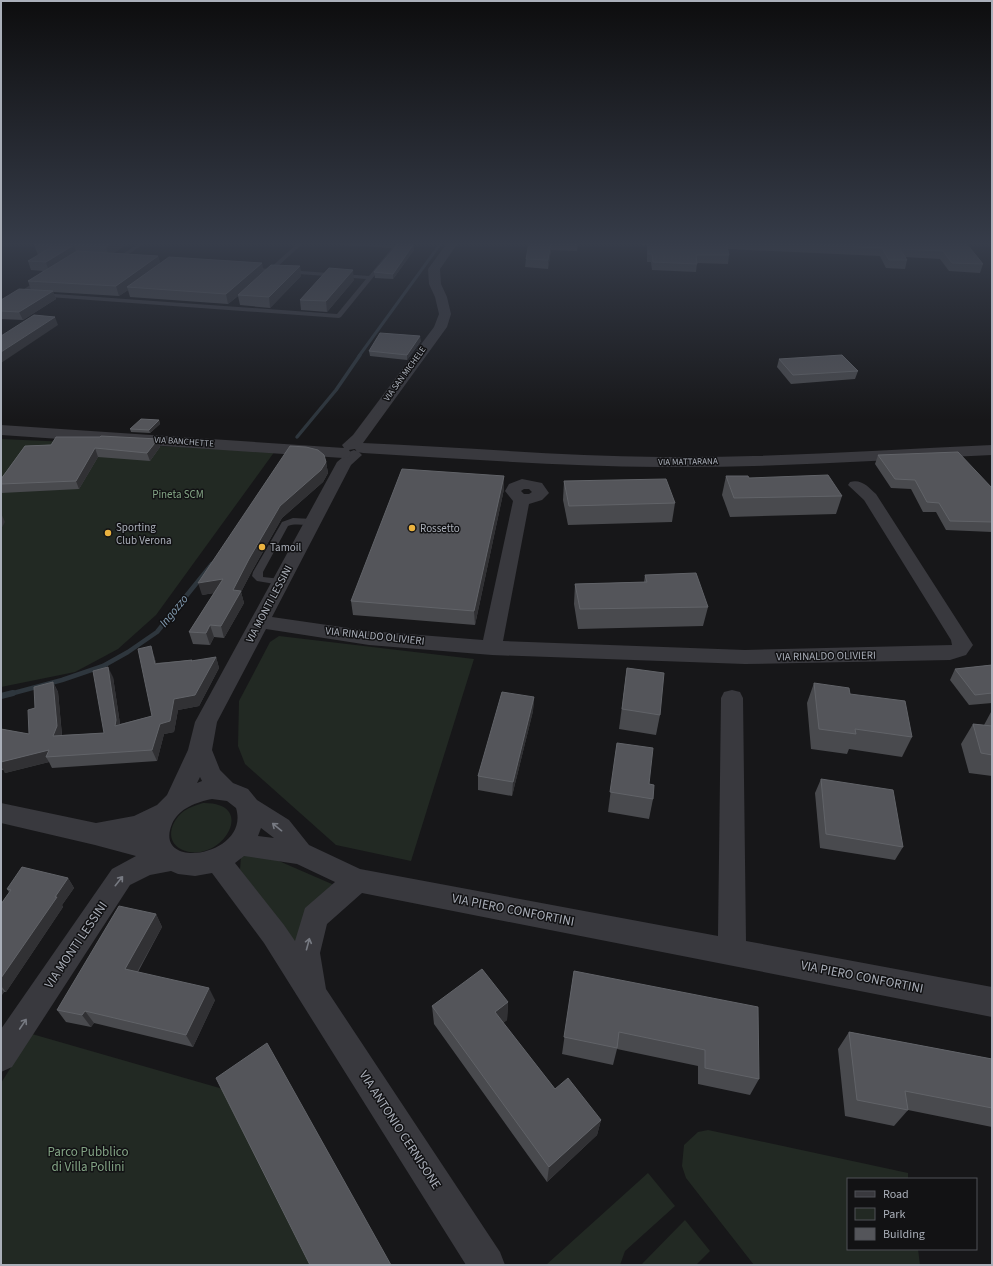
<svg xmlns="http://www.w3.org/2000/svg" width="993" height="1266" font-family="'Source Sans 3',sans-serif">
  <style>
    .green { fill: #222923 }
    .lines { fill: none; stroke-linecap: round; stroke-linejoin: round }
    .stream-far3 { stroke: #2e363d; stroke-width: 3 }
    .stream-far2 { stroke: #2e363d; stroke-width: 3.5 }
    .stream-far1 { stroke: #2e363d; stroke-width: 4.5 }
    .stream { stroke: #2e363d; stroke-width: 6 }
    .service { fill: #39393e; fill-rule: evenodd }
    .minor { fill: #39393e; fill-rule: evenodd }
    .tertiary { fill: #39393e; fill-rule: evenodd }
    .wall { fill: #494a4e }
    .shaded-wall { fill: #313134 }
    .building { fill: #54555a; stroke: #616368 }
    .oneway { stroke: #777a82 }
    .poi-dot { fill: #eab23f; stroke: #121214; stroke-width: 1.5 }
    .labels { text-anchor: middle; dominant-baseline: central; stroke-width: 3; stroke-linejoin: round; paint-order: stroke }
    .far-street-label { font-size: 9px; fill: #aaafb9; stroke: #121214 }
    .park-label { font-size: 11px; fill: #82a384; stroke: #121214 }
    .poi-label { font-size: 11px; fill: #aaafb9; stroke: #121214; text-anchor: start }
    .street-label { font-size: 11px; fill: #aaafb9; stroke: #121214 }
    .water-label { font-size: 12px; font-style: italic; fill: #839cb2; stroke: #121214 }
    .near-street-label { font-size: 13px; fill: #aaafb9; stroke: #121214 }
    .near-park-label { font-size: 13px; fill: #82a384; stroke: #121214 }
  </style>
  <rect width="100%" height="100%" fill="#171719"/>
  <g class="green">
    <polygon points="1,439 275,451 156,615 118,649 75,672 1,687"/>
    <polygon points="279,636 474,659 411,861 336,845 245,764 238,746 239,701 270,642"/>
    <path d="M203 803C256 802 226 858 189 852 165 847 167 824 184 811 190 807 197 805 203 803Z"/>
    <polygon points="249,852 272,858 341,888 296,943 240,870 241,856"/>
    <polygon points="32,1034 223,1089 311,1265 1,1265 1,1083"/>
    <polygon points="708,1130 908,1173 908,1179 848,1179 848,1249 918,1249 920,1265 754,1265 686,1178 682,1166 684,1145 698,1132"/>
    <polygon points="648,1173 675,1206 625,1251 620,1265 546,1265"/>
    <polygon points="685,1220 710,1251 696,1265 641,1265"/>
  </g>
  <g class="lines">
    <polyline class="stream-far3" points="359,356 441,243"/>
    <polyline class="stream-far2" points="297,437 336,390 360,355"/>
    <polyline class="stream-far1" points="10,694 62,680 103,666 128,652 157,632 212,564"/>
    <polyline class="stream" points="1,696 13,693"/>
    <g class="service">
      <polygon points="140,243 145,243 120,260 116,260 116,258"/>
      <polygon points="298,243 303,243 275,269 369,276 392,248 327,244 325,243 394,245 396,243 401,243 341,317 339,318 21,295 18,293 41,278 43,279 43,281 27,292 337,314 366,279 272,272 268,275 265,273 266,272 247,269 250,267 269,269"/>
      <path d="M293 518 313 519 317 522C311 528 297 522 288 526L263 572V577L281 579 286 582 281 585 257 581 252 576 253 572 282 522Z"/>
    </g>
    <path class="minor" d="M354 450 359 452 362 455 351 465 272 617 369 631 483 640 513 501 505 491 509 484 522 479 542 483 549 493 542 500 529 504 503 641 745 650 952 645 951 640 864 500 848 485 850 482C862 479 868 487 876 494L973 645 966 655 950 660 745 664 492 655 369 645 266 629 217 722 212 750 220 770 233 783 248 789 257 800 289 820 309 845 360 869 718 936 721 698 724 692 732 690 740 692 743 698 746 941 992 987V1017L362 893 327 924 320 953 326 989 500 1252 505 1265H466L264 943 212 873 195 876 178 874 171 871 150 875 130 885 12 1067 1 1072V1029L112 869 136 856 95 845 1 823V803L96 823 134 816 157 805 167 795 188 750 195 722 337 462 349 452ZM524 489H529L532 492 529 494H524L521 491ZM200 777 202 781 197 783ZM212 799 227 801 236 808C251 856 152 872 172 824 179 808 197 802 212 799ZM261 828 274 838 258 836ZM244 856 297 864 335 882 305 908 295 941 284 925 235 863Z"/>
    <path class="tertiary" d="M447 243H458L440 269 441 284 447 297 451 314 447 327 363 443C462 447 561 456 660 457 771 458 881 450 992 445V455C881 460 771 468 660 467 561 466 462 459 363 453L357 452 355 449 349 450 351 453 349 457 343 458 1 435V425L344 448 342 445 353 435 434 327 439 314 435 297 429 284 428 269Z"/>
  </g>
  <g class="wall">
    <polygon points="129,243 113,253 158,256 160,263 262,263 263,272 300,266 301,276 270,308 240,305 238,296 228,304 130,297 128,290 119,296 53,292 56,299 23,320 1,319 1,300 31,290 28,281 43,271 31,270 28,261 39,255 38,255 34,245"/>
    <polygon points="529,243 578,243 577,251 551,250 548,269 525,267 526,259"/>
    <polygon points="641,243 966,243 983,264 980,273 949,271 940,259 905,257 907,260 905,269 886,268 880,256 728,249 729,255 728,264 697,263 696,272 652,270 651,262 647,262 647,245 641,245"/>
    <polygon points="413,245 414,250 393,279 375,278 374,272"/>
    <polygon points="354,280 327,312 301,310 300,300"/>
    <polygon points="421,341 407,360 370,356 369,351"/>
    <polygon points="779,359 858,371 855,379 791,384 777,367"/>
    <polygon points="159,420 160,424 150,433 131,432 130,429"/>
    <polygon points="158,439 160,447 150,461 98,457 79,489 1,493 1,479 25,446"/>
    <polygon points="878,455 992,488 992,532 946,530 936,512 923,512 911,489 891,488 875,464"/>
    <polygon points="326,462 328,473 323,482 282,518 252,571 241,592 244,603 224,638 214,637 210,645 193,644 189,632 214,593 202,595"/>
    <polygon points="504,476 504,489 475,625 353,615 351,601"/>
    <polygon points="726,476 749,478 842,496 836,514 730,517 722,495"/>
    <polygon points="564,481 675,503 672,522 568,525 563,500"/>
    <polygon points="645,575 708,607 703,626 578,629 574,604 575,584 644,582"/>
    <polygon points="154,656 156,663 192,660 192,661 216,657 219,668 199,706 178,710 174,732 164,734 157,761 52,768 49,762 5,773 4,770 1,770 1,729 29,734 35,708 53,682 58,692 62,735 104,733 113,677 120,724 152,716"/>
    <polygon points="992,665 992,703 969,705 950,680 955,669"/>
    <polygon points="627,668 660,715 656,735 619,729"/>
    <polygon points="814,683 850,694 912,737 902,757 849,749 847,754 811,749 807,703"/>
    <polygon points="534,697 533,711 512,796 478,790 478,776"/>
    <polygon points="991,712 992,712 992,776 969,773 961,744 973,724 984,725"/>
    <polygon points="617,743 653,799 649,819 608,812"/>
    <polygon points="821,779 903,847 895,860 820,848 815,793"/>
    <polygon points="68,878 74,888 62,905 63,907 6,992 4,992 1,996 1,904 9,892 7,889"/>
    <polygon points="156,914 162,927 138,972 215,1000 193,1047 94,1023 91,1027 66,1022 57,1010"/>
    <polygon points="574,971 759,1079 750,1095 698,1084 698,1066 617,1049 613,1065 562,1054"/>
    <polygon points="508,1002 507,1020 503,1023 555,1089 601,1120 597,1135 547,1182 434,1024 432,1006"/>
    <polygon points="849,1032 992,1059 992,1127 908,1110 894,1126 845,1116 838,1049"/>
  </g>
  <g class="shaded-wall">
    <polygon points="112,243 129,243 109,256 106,247"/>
    <polygon points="551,243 551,250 548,269 548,260"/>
    <polygon points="74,245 77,254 49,272 46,262"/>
    <polygon points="413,245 414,250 393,279 393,274"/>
    <polygon points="158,256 161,266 127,287 128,290 119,296 116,286"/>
    <polygon points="262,263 263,273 238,295 238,296 228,304 226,294"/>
    <polygon points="300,266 301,276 270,308 269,297"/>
    <polygon points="353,270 354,280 327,312 326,301"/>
    <polygon points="53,291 56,299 23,320 19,312"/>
    <polygon points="55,317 58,325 1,363 1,352"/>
    <polygon points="420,336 421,341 407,360 407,355"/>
    <polygon points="159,420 160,424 150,433 149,430"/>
    <polygon points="158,439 160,447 150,461 147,453"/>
    <polygon points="95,448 98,457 79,489 76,481"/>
    <polygon points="326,462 328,473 323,482 282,518 252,571 241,592 244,603 224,638 221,626 233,590 249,559 280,506"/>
    <polygon points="504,476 504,489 475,625 474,611"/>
    <polygon points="1,513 5,522 1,529"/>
    <polygon points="223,579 226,591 202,595 198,583"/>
    <polygon points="210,625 214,637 210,645 206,633"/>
    <polygon points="151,646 154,656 159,674 155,664"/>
    <polygon points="216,657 219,668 199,706 178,710 174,732 164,734 157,761 152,750 160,724 174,699"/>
    <polygon points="108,667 113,677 121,731 115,726"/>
    <polygon points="53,682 58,692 62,737 53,736"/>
    <polygon points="534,697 533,711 512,796 513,782"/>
    <polygon points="49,750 46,757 49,762 5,773 1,766 1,762"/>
    <polygon points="68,878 74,888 62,905 63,907 6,992 1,986 1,978"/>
    <polygon points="156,914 162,927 132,981 125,969"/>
    <polygon points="1,988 4,992 1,996"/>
    <polygon points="209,988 215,1000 193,1047 186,1035"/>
    <polygon points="508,1002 507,1020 495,1029 495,1012"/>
    <polygon points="85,1011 94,1023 91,1027 82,1015"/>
    <polygon points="601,1120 597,1135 547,1182 549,1167"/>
  </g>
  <g class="building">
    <polygon points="38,243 112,243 106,247 74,245 46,262 28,261 53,246 34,245"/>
    <polygon points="529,243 551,243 548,260 526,259"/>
    <polygon points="648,243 726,243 729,255 696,255 697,264 653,262 652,254 648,254"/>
    <polygon points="773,243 966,243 983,264 952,263 943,251 900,249 907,260 889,260 882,248"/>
    <polygon points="398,244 413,245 393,274 374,272"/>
    <polygon points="77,251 158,256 116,286 28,281"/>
    <polygon points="169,257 262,263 226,294 127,287"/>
    <polygon points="271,265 300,266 269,297 238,295"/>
    <polygon points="329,268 353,270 326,301 300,300"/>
    <polygon points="19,289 53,291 19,312 1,311 1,300"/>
    <polygon points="34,315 55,317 1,352 1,336"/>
    <polygon points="380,333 420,336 407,355 369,351"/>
    <polygon points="842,355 858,371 793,375 779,359"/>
    <polygon points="141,419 159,420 149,430 130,429"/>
    <polygon points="101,436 158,439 147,453 95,448 76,481 1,484 1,479 25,446 51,445 56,437 100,437"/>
    <polygon points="290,446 306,447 318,450 324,455 326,462 321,470 280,506 249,559 233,590 241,591 221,626 210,625 206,633 189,632 223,579 198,583"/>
    <polygon points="958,452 992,488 992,522 950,521 939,503 927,502 915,480 895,479 878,455"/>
    <polygon points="402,469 504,476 474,611 351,601"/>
    <polygon points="828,475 842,496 734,498 726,476 748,476 749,478"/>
    <polygon points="666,479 675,503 569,506 564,481"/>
    <polygon points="696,573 708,607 580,609 575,584 647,582 645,575"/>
    <polygon points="151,646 155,664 192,660 191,661 216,657 195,695 174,699 170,721 160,724 152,750 46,757 49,750 1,762 1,729 29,734 28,710 35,708 34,687 53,682 57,726 53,736 104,733 93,671 108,667 116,720 115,726 152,716 138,649"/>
    <polygon points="992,665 992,693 975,695 955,669"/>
    <polygon points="627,668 664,673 660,715 622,709"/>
    <polygon points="814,683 849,688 850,694 905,701 912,737 855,729 856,734 819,729"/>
    <polygon points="502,692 534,697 513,782 478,776"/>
    <polygon points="973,724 992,726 992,755 981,753"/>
    <polygon points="617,743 653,748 649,784 654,785 653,799 610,792"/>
    <polygon points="821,779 893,790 903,847 826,834"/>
    <polygon points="22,867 68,878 55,897 57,897 1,978 1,904 11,890 7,889"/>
    <polygon points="119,906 156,914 125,969 209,988 186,1035 85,1011 82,1015 57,1010"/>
    <polygon points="482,969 508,1002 495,1012 555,1089 568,1078 601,1120 549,1167 432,1006"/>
    <polygon points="574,971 758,1007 759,1079 705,1068 705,1050 619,1032 617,1048 564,1037"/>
    <polygon points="849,1032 992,1059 992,1108 905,1091 908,1110 857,1100"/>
    <polygon points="267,1043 391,1265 310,1265 216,1078"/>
  </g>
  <defs><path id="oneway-shaft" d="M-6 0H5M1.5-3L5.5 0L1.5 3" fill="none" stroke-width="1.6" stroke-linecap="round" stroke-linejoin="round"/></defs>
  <g class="oneway">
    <use href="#oneway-shaft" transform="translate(277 827) rotate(-141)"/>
    <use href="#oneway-shaft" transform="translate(119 881) rotate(-51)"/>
    <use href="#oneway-shaft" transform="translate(308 944) rotate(-75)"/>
    <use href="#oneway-shaft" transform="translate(23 1024) rotate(-56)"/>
  </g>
  <linearGradient id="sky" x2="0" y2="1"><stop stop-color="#0d0d0e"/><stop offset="0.58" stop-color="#363c49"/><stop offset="1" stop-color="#363c49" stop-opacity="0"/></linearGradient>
  <rect width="993" height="420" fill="url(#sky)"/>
  <g class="poi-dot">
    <circle cx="412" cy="528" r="4"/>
    <circle cx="108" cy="533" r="4"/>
    <circle cx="262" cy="547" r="4"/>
  </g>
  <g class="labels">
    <g class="far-street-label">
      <text transform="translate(405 374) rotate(-54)">VIA SAN MICHELE</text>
      <text transform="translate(184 442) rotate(4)">VIA BANCHETTE</text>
      <text transform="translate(688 462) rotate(-1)">VIA MATTARANA</text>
    </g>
    <g class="park-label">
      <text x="178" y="494">Pineta SCM</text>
    </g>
    <g class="poi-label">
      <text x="116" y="527">Sporting<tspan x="116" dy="13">Club Verona</tspan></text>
      <text x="420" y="528">Rossetto</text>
      <text x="270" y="547">Tamoil</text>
    </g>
    <g class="street-label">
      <text transform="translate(269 604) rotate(-62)">VIA MONTI LESSINI</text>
      <text transform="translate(375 636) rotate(6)">VIA RINALDO OLIVIERI</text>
      <text transform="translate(826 656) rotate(-1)">VIA RINALDO OLIVIERI</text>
    </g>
    <g class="water-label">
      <text transform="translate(174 611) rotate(-51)">Ingozzo</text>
    </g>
    <g class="near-street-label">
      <text transform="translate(513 910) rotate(11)">VIA PIERO CONFORTINI</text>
      <text transform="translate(76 945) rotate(-56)">VIA MONTI LESSINI</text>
      <text transform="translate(862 977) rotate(11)">VIA PIERO CONFORTINI</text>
      <text transform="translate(400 1130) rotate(57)">VIA ANTONIO CERNISONE</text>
    </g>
    <g class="near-park-label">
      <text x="88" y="1152">Parco Pubblico<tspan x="88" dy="15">di Villa Pollini</tspan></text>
    </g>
  </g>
  <rect width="993" height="1266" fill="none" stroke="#aaafb9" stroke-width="4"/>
  <rect x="847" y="1178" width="130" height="72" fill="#121214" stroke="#4f5156"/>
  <rect x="855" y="1191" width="20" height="6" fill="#39393e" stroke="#4f5156"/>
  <text x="883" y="1198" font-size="12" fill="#aaafb9">Road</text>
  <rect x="855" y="1208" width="20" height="12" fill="#222923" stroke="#4f5156"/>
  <text x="883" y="1218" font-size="12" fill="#aaafb9">Park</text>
  <rect x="855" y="1228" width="20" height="12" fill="#54555a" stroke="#4f5156"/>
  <text x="883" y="1238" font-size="12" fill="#aaafb9">Building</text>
</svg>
